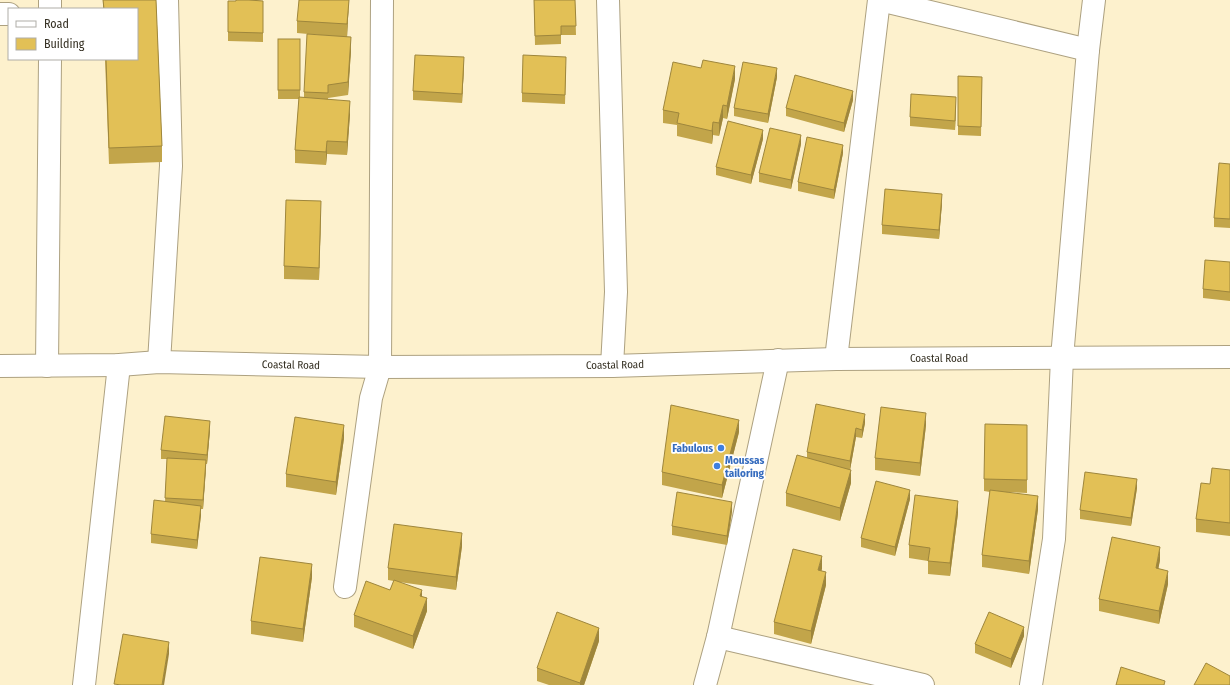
<svg xmlns="http://www.w3.org/2000/svg" width="1230" height="685" font-family="'Fira Sans Condensed',sans-serif">
  <style>
    .lines { fill: none; stroke-linecap: round; stroke-linejoin: round }
    .minor-casing { stroke: #ada180; stroke-width: 24 }
    .major-casing { stroke: #ada180; stroke-width: 24 }
    .minor { stroke: #fff; stroke-width: 22 }
    .major { stroke: #fff; stroke-width: 22 }
    .wall { fill: #c2a54a }
    .shaded-wall { fill: #9e863c }
    .building { fill: #e2c056; stroke: #9e863c }
    .shop-dot { fill: #3f7fe0; stroke: #fff; stroke-width: 1.5 }
    .labels { text-anchor: middle; dominant-baseline: central; stroke-width: 3.5; stroke-linejoin: round; paint-order: stroke }
    .street-label { font-size: 11px; fill: #363124; stroke: #fff }
    .shop-label { font-size: 11px; font-weight: bold; fill: #366cbe; stroke: #fff; text-anchor: end }
  </style>
  <rect width="100%" height="100%" fill="#fdf1cd"/>
  <g class="lines">
    <defs>
      <g id="minor">
        <polyline points="50,0 50,9"/>
        <polyline points="608,0 616,292 612,366"/>
        <polyline points="880,0 1088,50"/>
        <polyline points="0,14 9,14"/>
        <polyline points="836,359 879,0"/>
        <polyline points="159,362 171,166 167,0"/>
        <polyline points="47,366 50,59"/>
        <polyline points="345,587 371,398 380,367 382,0"/>
        <polyline points="718,637 923,685"/>
        <polyline points="84,685 119,365"/>
        <polyline points="705,685 718,637 778,360"/>
        <polyline points="1031,685 1054,539 1062,358 1088,50 1094,0"/>
      </g>
      <polyline id="major" points="0,366 119,365 159,362 380,367 612,366 836,359 1230,357"/>
    </defs>
    <use href="#minor" class="minor-casing"/>
    <use href="#major" class="major-casing"/>
    <use href="#minor" class="minor"/>
    <use href="#major" class="major"/>
  </g>
  <g class="wall">
    <polygon points="103,0 156,0 162,146 162,162 109,164 105,59 137,59 137,9 103,9"/>
    <polygon points="249,0 263,1 263,42 228,41 228,32 236,1"/>
    <polygon points="349,0 347,37 351,50 348,95 328,98 328,99 350,114 347,155 327,154 326,165 295,163 295,150 299,99 278,99 278,39 300,39 300,97 304,97 304,92 330,36 297,33 297,21"/>
    <polygon points="534,0 575,0 576,35 561,35 561,44 535,45"/>
    <polygon points="464,66 462,103 413,100 413,91"/>
    <polygon points="566,66 565,104 522,102 522,93"/>
    <polygon points="958,76 982,77 981,136 958,135"/>
    <polygon points="777,77 768,123 734,116 734,108"/>
    <polygon points="735,79 727,119 723,118 719,136 713,135 712,144 677,136 677,125 663,123 663,110"/>
    <polygon points="853,100 844,132 786,116 786,108"/>
    <polygon points="956,106 955,130 910,126 910,117"/>
    <polygon points="763,139 751,184 716,175 716,167"/>
    <polygon points="801,144 791,189 759,182 759,173"/>
    <polygon points="843,153 834,199 798,191 798,182"/>
    <polygon points="1230,164 1230,228 1214,227 1214,218"/>
    <polygon points="942,203 939,239 882,234 882,225"/>
    <polygon points="321,214 319,280 284,279 284,266"/>
    <polygon points="1230,262 1230,301 1203,298 1203,289"/>
    <polygon points="865,423 862,438 856,437 850,470 851,483 840,521 786,506 786,493 807,458 807,452"/>
    <polygon points="926,425 920,476 875,470 875,458"/>
    <polygon points="1027,425 1027,493 1007,492 1038,509 1029,574 982,567 982,555 990,492 984,491 984,479"/>
    <polygon points="210,430 207,464 206,464 203,509 201,509 201,515 197,549 151,543 151,534 165,502 167,459 161,459 161,450"/>
    <polygon points="739,432 722,498 662,485 662,472"/>
    <polygon points="344,438 336,495 286,487 286,474"/>
    <polygon points="1230,470 1230,536 1196,532 1196,519 1210,484"/>
    <polygon points="1137,488 1131,526 1080,519 1080,510"/>
    <polygon points="910,499 895,556 861,547 861,538"/>
    <polygon points="732,511 727,545 672,535 672,526"/>
    <polygon points="958,513 950,576 928,574 928,561 909,558 909,545"/>
    <polygon points="462,546 456,590 399,582 422,597 427,611 413,649 354,627 354,615 390,590 394,581 388,580 388,568"/>
    <polygon points="1160,560 1158,569 1168,584 1159,624 1099,611 1099,599"/>
    <polygon points="822,569 821,570 826,585 811,644 774,634 774,622"/>
    <polygon points="312,577 303,642 251,634 251,621"/>
    <polygon points="1024,636 1011,668 975,653 975,644"/>
    <polygon points="599,641 584,685 549,685 537,681 537,668"/>
  </g>
  <g class="shaded-wall">
    <polygon points="349,0 347,37 347,24"/>
    <polygon points="351,37 351,50 348,95 348,82"/>
    <polygon points="464,57 464,66 462,103 462,94"/>
    <polygon points="735,66 735,79 727,119 727,106"/>
    <polygon points="777,68 777,77 768,123 768,114"/>
    <polygon points="853,91 853,100 844,132 844,123"/>
    <polygon points="956,97 956,106 955,130 955,121"/>
    <polygon points="350,101 350,114 347,155 347,142"/>
    <polygon points="723,105 723,118 719,136 719,123"/>
    <polygon points="713,122 713,135 712,144 712,131"/>
    <polygon points="763,130 763,139 751,184 751,175"/>
    <polygon points="801,135 801,144 791,189 791,180"/>
    <polygon points="327,141 327,154 326,165 326,152"/>
    <polygon points="843,145 843,153 834,199 834,190"/>
    <polygon points="942,194 942,203 939,239 939,230"/>
    <polygon points="321,201 321,214 319,280 319,268"/>
    <polygon points="926,413 926,425 920,476 920,463"/>
    <polygon points="865,414 865,423 862,438 862,430"/>
    <polygon points="739,420 739,432 722,498 722,485"/>
    <polygon points="210,421 210,430 207,464 207,455"/>
    <polygon points="344,425 344,438 336,495 336,482"/>
    <polygon points="856,428 856,437 850,470 850,461"/>
    <polygon points="206,460 206,469 203,509 203,500"/>
    <polygon points="851,470 851,483 840,521 840,508"/>
    <polygon points="1137,479 1137,488 1131,526 1131,518"/>
    <polygon points="910,490 910,499 895,556 895,547"/>
    <polygon points="1038,496 1038,509 1029,574 1029,561"/>
    <polygon points="958,501 958,513 950,576 950,563"/>
    <polygon points="732,502 732,511 727,545 727,536"/>
    <polygon points="201,506 201,515 197,549 197,540"/>
    <polygon points="462,533 462,546 456,590 456,577"/>
    <polygon points="1160,547 1160,560 1156,581 1156,568"/>
    <polygon points="822,556 822,569 818,582 818,570"/>
    <polygon points="312,564 312,577 303,642 303,629"/>
    <polygon points="1168,571 1168,584 1159,624 1159,611"/>
    <polygon points="826,572 826,585 811,644 811,631"/>
    <polygon points="422,590 422,603 420,596"/>
    <polygon points="427,598 427,611 413,649 413,636"/>
    <polygon points="1024,627 1024,636 1011,668 1011,659"/>
    <polygon points="599,628 599,641 584,685 580,685 580,683"/>
    <polygon points="169,642 169,654 164,685 162,685"/>
  </g>
  <g class="building">
    <polygon points="103,0 156,0 162,146 109,148 106,59 137,59 137,9 104,9"/>
    <polygon points="236,0 249,0 263,1 263,33 228,32 228,1 236,1"/>
    <polygon points="299,0 349,0 347,24 297,21"/>
    <polygon points="534,0 575,0 576,26 561,26 561,35 535,36"/>
    <polygon points="307,34 351,37 348,82 328,85 328,93 304,92"/>
    <rect x="278" y="39" width="22" height="51"/>
    <polygon points="415,55 464,57 462,94 413,91"/>
    <polygon points="523,55 566,57 565,95 522,93"/>
    <polygon points="703,60 735,66 727,106 723,105 719,123 713,122 712,131 677,123 679,113 663,110 673,62 701,68"/>
    <polygon points="743,62 777,68 768,114 734,108"/>
    <polygon points="795,75 853,91 844,123 786,108"/>
    <polygon points="958,76 982,77 981,127 958,126"/>
    <polygon points="911,94 956,97 955,121 910,117"/>
    <polygon points="299,97 350,101 347,142 327,141 326,152 295,150"/>
    <polygon points="728,121 763,130 751,175 716,167"/>
    <polygon points="770,128 801,135 791,180 759,173"/>
    <polygon points="807,137 843,145 834,190 798,182"/>
    <polygon points="1219,163 1230,164 1230,219 1214,218"/>
    <polygon points="885,189 942,194 939,230 882,225"/>
    <polygon points="286,200 321,201 319,268 284,266"/>
    <polygon points="1205,260 1230,262 1230,292 1203,289"/>
    <polygon points="816,404 865,414 862,430 856,428 850,461 807,452"/>
    <polygon points="671,405 739,420 722,485 662,472"/>
    <polygon points="881,407 926,413 920,463 875,458"/>
    <polygon points="165,416 210,421 207,455 161,450"/>
    <polygon points="295,417 344,425 336,482 286,474"/>
    <polygon points="985,424 1027,425 1027,480 984,479"/>
    <polygon points="797,455 851,470 840,508 786,493"/>
    <polygon points="167,458 206,460 203,500 165,498"/>
    <polygon points="1212,468 1230,470 1230,523 1196,519 1201,483 1210,484"/>
    <polygon points="1085,472 1137,479 1131,518 1080,510"/>
    <polygon points="876,481 910,490 895,547 861,538"/>
    <polygon points="990,490 1038,496 1029,561 982,555"/>
    <polygon points="677,492 732,502 727,536 672,526"/>
    <polygon points="915,495 958,501 950,563 928,561 930,548 909,545"/>
    <polygon points="154,500 201,506 197,540 151,534"/>
    <polygon points="394,524 462,533 456,577 388,568"/>
    <polygon points="1112,537 1160,547 1156,568 1168,571 1159,611 1099,599"/>
    <polygon points="793,549 822,556 818,570 826,572 811,631 774,622"/>
    <polygon points="260,557 312,564 303,629 251,621"/>
    <polygon points="394,580 422,590 420,596 427,598 413,636 354,615 366,581 390,590"/>
    <polygon points="557,612 599,628 580,683 537,668"/>
    <polygon points="989,612 1024,627 1011,659 975,644"/>
    <polygon points="123,634 169,642 162,685 121,685 114,684"/>
    <polygon points="1206,663 1230,676 1230,685 1194,685"/>
    <polygon points="1121,667 1165,681 1164,685 1116,685"/>
  </g>
  <g class="shop-dot">
    <circle cx="721" cy="448" r="4"/>
    <circle cx="717" cy="466" r="4"/>
  </g>
  <g class="labels">
    <g class="street-label">
      <text x="939" y="358">Coastal Road</text>
      <text transform="translate(291 365) rotate(1)">Coastal Road</text>
      <text transform="translate(615 365) rotate(-1)">Coastal Road</text>
    </g>
    <g class="shop-label">
      <text x="713" y="448">Fabulous</text>
      <text x="725" y="460" text-anchor="start">Moussas<tspan x="725" dy="13">tailoring</tspan></text>
    </g>
  </g>
  <rect x="8" y="8" width="130" height="52" fill="#ffffff" stroke="#afada7"/>
  <rect x="16" y="21" width="20" height="6" fill="#ffffff" stroke="#afada7"/>
  <text x="44" y="28" font-size="12" fill="#363124">Road</text>
  <rect x="16" y="38" width="20" height="12" fill="#e2c056" stroke="#afada7"/>
  <text x="44" y="48" font-size="12" fill="#363124">Building</text>
</svg>
